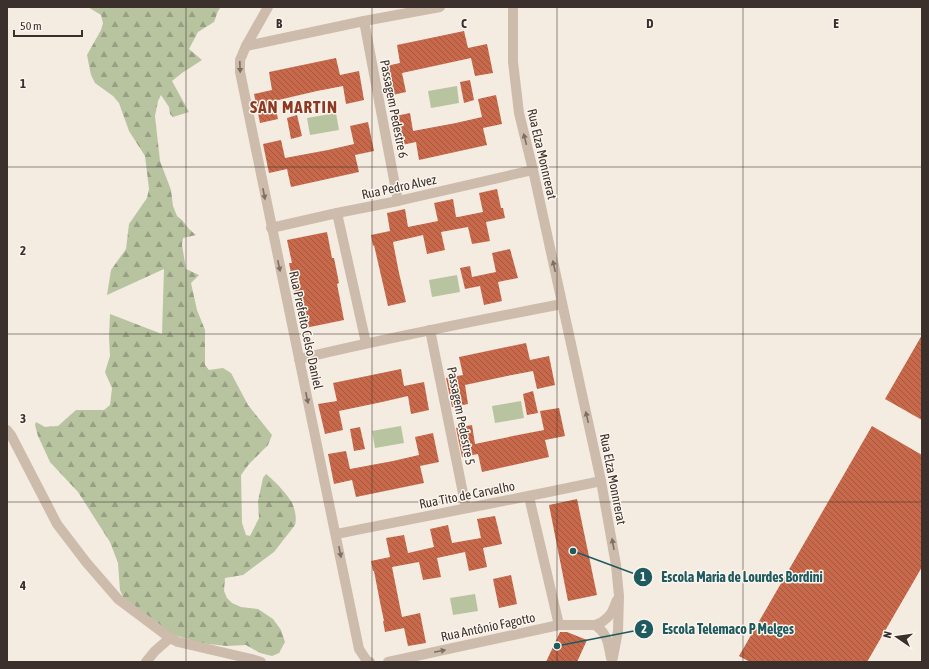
<svg xmlns="http://www.w3.org/2000/svg" width="929" height="669" font-family="'Asap Condensed',sans-serif">
  <style>
    .forest { fill: url(#forest-firs) }
    .pitch { fill: #b8c4a0 }
    .building { fill: url(#building-back-hatch) }
    .lines { fill: none; stroke-linecap: round; stroke-linejoin: round }
    .minor { stroke: #cdbbac; stroke-width: 10 }
    .tertiary { stroke: #cdbbac; stroke-width: 10 }
    .oneway { fill: #7d6f65 }
    .grid { fill: none; stroke: #3b302b; stroke-width: 1; stroke-opacity: 0.55 }
    .labels { text-anchor: middle; dominant-baseline: central; stroke-width: 3; stroke-linejoin: round; paint-order: stroke }
    .street-label { font-size: 13px; fill: #3b302b; stroke: #fbf5ee }
    .district-label { font-size: 17px; font-weight: bold; letter-spacing: 1px; fill: #8c3b22; stroke: #fbf5ee }
    .grid-label { font-size: 13px; text-anchor: middle; font-weight: bold; fill: #3b302b; stroke: #fbf5ee; stroke-width: 3; stroke-linejoin: round; paint-order: stroke }
    .leader { fill: none; stroke: #1f5a5e; stroke-width: 1.5 }
    .callout-dot { fill: #1f5a5e; stroke: #fbf5ee; stroke-width: 1.5 }
    .mark-label { font-size: 12px; text-anchor: middle; font-weight: bold; fill: #fff }
    .callout-label { font-size: 14px; text-anchor: middle; font-weight: bold; fill: #1f5a5e; stroke: #fbf5ee; stroke-width: 3; stroke-linejoin: round; paint-order: stroke }
  </style>
  <defs>
    <pattern id="forest-firs" width="22" height="20" patternUnits="userSpaceOnUse"><rect width="22" height="20" fill="#b8c4a0"/><path d="M5 1l3.5 6h-7zM16 11l3.5 6h-7z" fill="#97a083"/></pattern>
    <pattern id="building-back-hatch" width="6" height="6" patternUnits="userSpaceOnUse"><rect width="6" height="6" fill="#c8694b"/><path d="M-1 5l2 2M0 0l6 6M5-1l2 2" fill="none" stroke="#a4573f"/></pattern>
  </defs>
  <rect width="100%" height="100%" fill="#f4ebe1"/>
  <path class="forest" d="M88 7H221L218 11 214 22 198 32 189 49 202 60 182 73 172 81 189 112 173 117 170 114 169 107 161 95 158 101 155 116 160 161 171 190 173 206 177 216 182 220 189 229 196 235 183 238 182 245 186 269 199 275 191 283 197 310 205 330V365L209 370 223 368 231 373 248 405 272 435 268 445 249 464 241 475 242 523 246 535 250 536 259 518 258 501 263 478 266 474C273 479 289 496 292 503 295 509 297 519 295 525L274 552 243 575 225 578 224 591 227 598 232 603 241 607 258 609 273 619 281 630 285 642 279 653 272 656 260 653 246 645 227 646 199 643 171 634 124 599 120 590 118 563 110 542 78 492 50 462 38 436 35 425 36 422 45 427 58 426 76 410H104L110 405 112 388 105 372 110 356 109 337 110 314 162 334 164 269 107 295 111 270 126 249 129 224 147 198 149 189 145 156 129 131 119 103 113 96 95 83 91 75 87 55 101 30 103 23 101 15Z"/>
  <g class="pitch">
    <polygon points="457,86 459,103 431,108 428,91"/>
    <polygon points="336,113 339,130 310,135 307,118"/>
    <polygon points="457,275 460,292 432,297 429,280"/>
    <polygon points="521,401 524,418 495,423 492,406"/>
    <polygon points="401,426 404,443 375,448 372,431"/>
    <polygon points="475,594 478,611 453,615 450,598"/>
  </g>
  <g class="building">
    <polygon points="464,31 468,48 487,44 493,73 475,76 471,58 402,73 406,92 388,96 382,67 400,63 397,45"/>
    <polygon points="336,58 340,75 359,71 364,100 346,104 343,86 317,91 274,101 278,119 260,123 254,94 272,90 269,72"/>
    <polygon points="470,80 474,100 464,103 460,82"/>
    <polygon points="496,95 502,124 483,128 487,145 419,160 416,142 397,146 391,117 410,113 413,131 456,123 482,117 478,99"/>
    <polygon points="297,115 302,136 291,139 287,118"/>
    <polygon points="368,122 374,151 355,155 359,172 291,187 287,169 269,173 263,144 281,140 285,158 328,150 354,144 350,126"/>
    <polygon points="497,189 501,208 503,208 505,218 486,222 490,241 472,244 468,227 441,232 445,250 427,254 423,235 393,242 399,273 406,302 388,306 374,245 373,246 371,235 390,231 387,213 405,209 408,227 438,221 434,203 453,199 456,217 458,217 483,212 479,193"/>
    <polygon points="327,232 332,258 334,258 339,283 337,284 344,320 305,328 298,292 295,293 289,263 292,263 287,240"/>
    <polygon points="510,249 518,278 498,282 502,301 484,305 480,286 465,289 460,268 470,266 472,277 496,272 492,253"/>
    <polygon points="922,335 922,420 885,399"/>
    <polygon points="526,343 530,360 549,356 555,385 537,389 533,371 507,376 465,385 468,404 452,407 446,378 463,375 459,357"/>
    <polygon points="401,369 404,386 424,382 429,410 411,414 408,396 382,402 339,411 343,430 325,434 318,404 337,401 333,383"/>
    <polygon points="533,391 538,413 527,415 523,394"/>
    <polygon points="559,408 565,436 545,440 549,457 482,472 478,454 462,457 456,428 472,425 475,444 518,435 544,430 540,411"/>
    <polygon points="872,426 922,455 922,567 867,662 750,662 739,656"/>
    <polygon points="360,427 365,449 354,451 350,429"/>
    <polygon points="433,433 439,462 420,466 424,483 356,497 352,480 334,484 328,454 346,451 350,469 393,461 419,455 415,437"/>
    <polygon points="577,499 597,595 568,601 549,505"/>
    <polygon points="495,516 502,544 483,548 487,567 469,571 465,552 437,558 441,577 423,580 419,562 392,567 402,617 420,613 426,643 408,646 404,628 385,632 383,621 384,621 380,602 374,571 373,571 371,561 390,557 386,538 404,535 408,553 434,547 430,529 448,525 452,543 481,538 477,519"/>
    <polygon points="511,575 517,604 499,608 493,579"/>
    <polygon points="560,632 567,632 587,640 577,662 546,662"/>
  </g>
  <g class="lines">
    <g class="minor">
      <path d="M268 7 246 46 240 60V72C278 265 321 456 359 649L367 661 370 662"/>
      <polyline points="513,7 513,62 519,113 533,170 601,481 616,565 619,596 618,631 612,662"/>
      <polyline points="364,21 398,201"/>
      <polyline points="246,46 364,21 440,7"/>
      <polyline points="337,213 366,343"/>
      <polyline points="271,228 337,213 398,201 533,170"/>
      <polyline points="430,330 466,508"/>
      <path d="M299 359C386 338 474 321 562 304"/>
      <polyline points="529,497 559,625"/>
      <path d="M336 534C425 516 513 500 601 481"/>
      <path d="M595 625C608 634 608 643 611 658"/>
      <polyline points="146,662 155,651 170,638"/>
      <polyline points="388,662 559,625 595,625 602,622 608,617 612,612 617,600"/>
    </g>
    <polyline class="tertiary" points="7,430 11,435 57,524 86,562 118,599 170,638 178,642 255,660 261,662"/>
  </g>
  <defs><path id="oneway-solid" d="M-6-.8H1V-3.2L6.5 0L1 3.2V.8H-6Z"/></defs>
  <g class="oneway">
    <use href="#oneway-solid" transform="translate(240 67) rotate(88)"/>
    <use href="#oneway-solid" transform="translate(525 139) rotate(-104)"/>
    <use href="#oneway-solid" transform="translate(264 194) rotate(79)"/>
    <use href="#oneway-solid" transform="translate(279 266) rotate(78)"/>
    <use href="#oneway-solid" transform="translate(554 266) rotate(-102)"/>
    <use href="#oneway-solid" transform="translate(307 398) rotate(78)"/>
    <use href="#oneway-solid" transform="translate(587 417) rotate(-103)"/>
    <use href="#oneway-solid" transform="translate(613 544) rotate(-100)"/>
    <use href="#oneway-solid" transform="translate(340 552) rotate(79)"/>
    <use href="#oneway-solid" transform="translate(440 651) rotate(-12)"/>
  </g>
  <path class="grid" d="M186 7V662M372 7V662M557 7V662M743 7V662M7 167H922M7 334H922M7 502H922"/>
  <g class="labels">
    <g class="street-label">
      <text transform="translate(394 109) rotate(79)">Passagem Pedestre 6</text>
      <text transform="translate(542 154) rotate(77)">Rua Elza Monnrerat</text>
      <text transform="translate(399 187) rotate(-12)">Rua Pedro Alvez</text>
      <text transform="translate(306 330) rotate(78)">Rua Prefeito Celso Daniel</text>
      <text transform="translate(461 416) rotate(79)">Passagem Pedestre 5</text>
      <text transform="translate(613 479) rotate(79)">Rua Elza Monnrerat</text>
      <text transform="translate(467 495) rotate(-11)">Rua Tito de Carvalho</text>
      <text transform="translate(488 627) rotate(-12)">Rua Antônio Fagotto</text>
    </g>
    <g class="district-label">
      <text x="294" y="107">SAN MARTIN</text>
    </g>
  </g>
  <g class="grid-label">
    <text x="279" y="28">B</text>
    <text x="464" y="28">C</text>
    <text x="650" y="28">D</text>
    <text x="836" y="28">E</text>
    <text x="23" y="88">1</text>
    <text x="23" y="255">2</text>
    <text x="23" y="423">3</text>
    <text x="23" y="590">4</text>
  </g>
  <path class="leader" d="M573 551L643 577M557 646L644 629"/>
  <g class="callout-dot">
    <circle cx="573" cy="551" r="4"/>
    <circle cx="557" cy="646" r="4"/>
    <circle cx="643" cy="577" r="10"/>
    <circle cx="644" cy="629" r="10"/>
  </g>
  <g class="mark-label">
    <text x="643" y="581">1</text>
    <text x="644" y="633">2</text>
  </g>
  <g class="callout-label">
    <text x="742" y="582">Escola Maria de Lourdes Bordini</text>
    <text x="728" y="634">Escola Telemaco P Melges</text>
  </g>
  <rect width="929" height="669" fill="none" stroke="#3b302b" stroke-width="16"/>
  <g transform="translate(897 637) rotate(283)" stroke="#fbf5ee" stroke-width="3" paint-order="stroke">
  <path d="M0-3L7 15L0 10L-7 15Z" fill="#3b302b"/>
  <text y="-6" font-size="11" font-weight="bold" text-anchor="middle" fill="#3b302b">N</text>
  </g>
  <path d="M14 30v6h68v-6" fill="none" stroke="#3b302b" stroke-width="2"/>
  <text x="20" y="30" font-size="12" fill="#3b302b" stroke="#fbf5ee" stroke-width="3" paint-order="stroke">50 m</text>
</svg>
